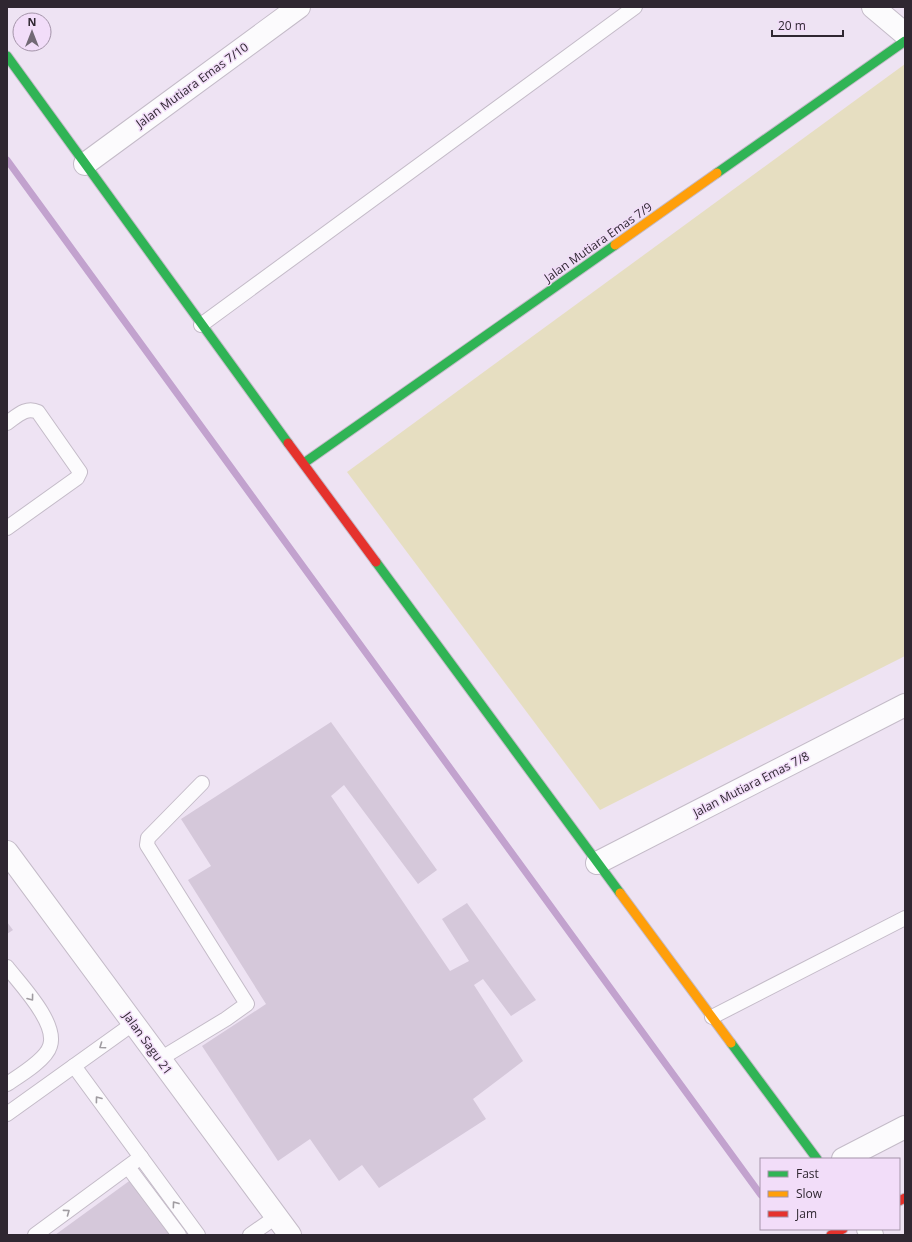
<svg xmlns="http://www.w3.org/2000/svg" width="912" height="1242" font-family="'Open Sans',sans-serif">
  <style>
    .green { fill: #e6dec1 }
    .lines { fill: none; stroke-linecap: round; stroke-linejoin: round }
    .stream { stroke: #c2a2ce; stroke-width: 7 }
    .building { fill: #d5c8da }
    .lane-casing { stroke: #c4bbc8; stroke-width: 16 }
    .street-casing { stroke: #c4bbc8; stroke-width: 24 }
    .fast-casing { stroke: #c4bbc8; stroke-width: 11 }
    .slow-casing { stroke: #c4bbc8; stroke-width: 11 }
    .jam-casing { stroke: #c4bbc8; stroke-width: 11 }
    .lane { stroke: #fcfbfd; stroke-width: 14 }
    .street { stroke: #fcfbfd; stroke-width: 22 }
    .fast { stroke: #30b455; stroke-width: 9 }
    .slow { stroke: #ff9f0a; stroke-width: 9 }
    .jam { stroke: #e5322d; stroke-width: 9 }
    .oneway { stroke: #a09ca1 }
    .labels { text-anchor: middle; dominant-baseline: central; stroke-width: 3; stroke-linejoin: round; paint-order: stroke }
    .street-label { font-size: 12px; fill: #2f2731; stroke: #f2ddf9 }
  </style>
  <rect width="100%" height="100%" fill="#eee3f3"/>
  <polygon class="green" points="905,64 905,656 600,810 347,472"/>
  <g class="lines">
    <polyline class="stream" points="7,160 761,1195"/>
  </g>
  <g class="building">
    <polygon points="331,722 437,870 418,884 344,785 331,796 450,971 469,961 442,919 467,903 536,1000 511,1016 483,979 474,985 523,1061 473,1099 486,1119 379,1188 362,1165 339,1181 310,1139 278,1161 202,1046 266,1004 188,880 211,866 181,819"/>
    <polygon points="7,922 13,930 7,934"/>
    <polygon points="132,1179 173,1235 55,1235"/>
  </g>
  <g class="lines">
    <defs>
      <g id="lane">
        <polyline points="201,325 635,7"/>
        <path d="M7 423C17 416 26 406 38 412L80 472 77 478 7 528"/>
        <path d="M7 967C20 984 58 1023 50 1046 46 1060 19 1076 7 1084"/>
        <polyline points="712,1017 905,918"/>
        <polyline points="160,1059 226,1019 247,1004 147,845 148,838 202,783"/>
        <polyline points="74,1066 198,1235"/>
        <polyline points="7,1114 134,1023"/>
        <polyline points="128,1167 179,1235"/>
        <polyline points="35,1235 141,1157"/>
        <polyline points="250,1235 276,1217"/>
      </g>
      <g id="street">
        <polyline points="873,7 905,34"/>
        <polyline points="85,164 299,7"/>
        <polyline points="7,852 290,1235"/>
        <polyline points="597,863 905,705"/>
        <polyline points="843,1159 905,1127"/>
        <polyline points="868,1229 872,1235"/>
      </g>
      <g id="fast">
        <polyline points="7,56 288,443"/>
        <polyline points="717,173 905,41"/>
        <polyline points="304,463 615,245"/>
        <polyline points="376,562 620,893"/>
        <polyline points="731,1043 817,1159"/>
      </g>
      <g id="slow">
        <polyline points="615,245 717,173"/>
        <polyline points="620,893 731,1043"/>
      </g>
      <g id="jam">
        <polyline points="288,443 376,562"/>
        <polyline points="899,1201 905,1198"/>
        <polyline points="831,1235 843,1229"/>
      </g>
    </defs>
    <use href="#lane" class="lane-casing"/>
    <use href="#street" class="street-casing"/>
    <use href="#fast" class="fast-casing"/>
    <use href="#slow" class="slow-casing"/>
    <use href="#jam" class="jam-casing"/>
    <use href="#lane" class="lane"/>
    <use href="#street" class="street"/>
    <use href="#fast" class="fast"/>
    <use href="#slow" class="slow"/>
    <use href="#jam" class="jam"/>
  </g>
  <defs><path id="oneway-chevron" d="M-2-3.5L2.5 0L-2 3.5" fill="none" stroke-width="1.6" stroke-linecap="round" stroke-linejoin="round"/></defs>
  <g class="oneway">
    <use href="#oneway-chevron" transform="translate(31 998) rotate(53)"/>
    <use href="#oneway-chevron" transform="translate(102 1046) rotate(145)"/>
    <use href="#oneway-chevron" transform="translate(98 1099) rotate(-127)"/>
    <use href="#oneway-chevron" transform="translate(175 1204) rotate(-126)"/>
    <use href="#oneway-chevron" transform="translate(67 1212) rotate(-36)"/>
  </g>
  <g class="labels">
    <g class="street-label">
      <text transform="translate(192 85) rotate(-36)">Jalan Mutiara Emas 7/10</text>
      <text transform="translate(598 242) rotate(-35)">Jalan Mutiara Emas 7/9</text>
      <text transform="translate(751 784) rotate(-27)">Jalan Mutiara Emas 7/8</text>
      <text transform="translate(148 1043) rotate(54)">Jalan Sagu 21</text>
    </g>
  </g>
  <rect width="912" height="1242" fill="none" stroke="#2f2731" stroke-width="16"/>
  <rect x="760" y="1158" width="140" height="72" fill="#f2ddf9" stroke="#a494a9"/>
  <rect x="768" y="1171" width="20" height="6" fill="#30b455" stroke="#a494a9"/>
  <text x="796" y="1178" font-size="12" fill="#2f2731">Fast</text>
  <rect x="768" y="1191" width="20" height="6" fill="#ff9f0a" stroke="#a494a9"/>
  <text x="796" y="1198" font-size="12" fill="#2f2731">Slow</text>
  <rect x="768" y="1211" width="20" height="6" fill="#e5322d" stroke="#a494a9"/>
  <text x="796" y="1218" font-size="12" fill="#2f2731">Jam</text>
  <g transform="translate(32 32)"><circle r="19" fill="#f2ddf9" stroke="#a494a9"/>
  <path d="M0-3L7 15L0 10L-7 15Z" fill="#726975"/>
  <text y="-6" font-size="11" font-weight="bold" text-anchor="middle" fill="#2f2731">N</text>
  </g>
  <path d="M772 30v6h71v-6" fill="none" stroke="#2f2731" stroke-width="2"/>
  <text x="778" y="30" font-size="12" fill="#2f2731" stroke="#f2ddf9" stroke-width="3" paint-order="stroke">20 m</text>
</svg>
